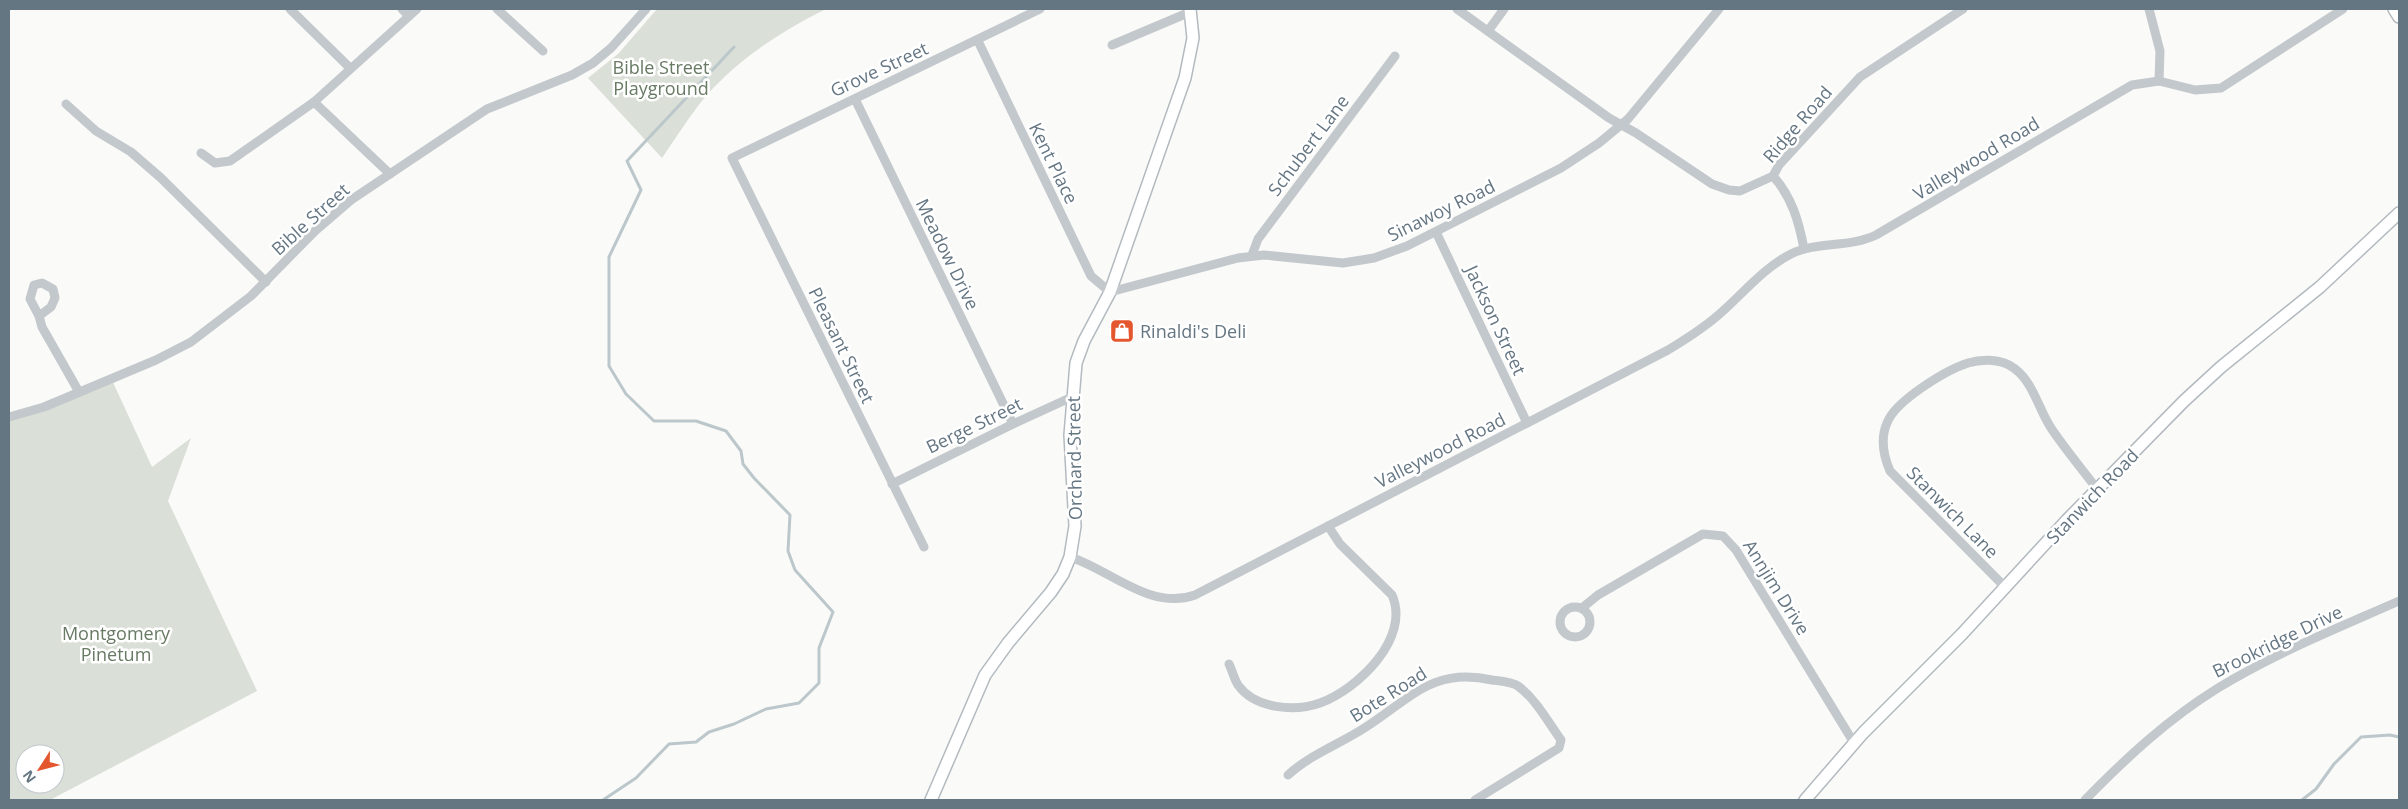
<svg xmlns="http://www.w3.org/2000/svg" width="2408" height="809" font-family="'Open Sans',sans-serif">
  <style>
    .green { fill: #dadfd7; fill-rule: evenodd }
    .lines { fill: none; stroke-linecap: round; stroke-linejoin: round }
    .stream { stroke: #bbc7cb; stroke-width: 3 }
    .secondary-casing { stroke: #b3babf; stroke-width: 14 }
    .street { stroke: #c3c8cc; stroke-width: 9 }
    .secondary { stroke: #fff; stroke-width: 11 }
    .labels { text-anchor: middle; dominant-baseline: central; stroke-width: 5; stroke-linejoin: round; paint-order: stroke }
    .park-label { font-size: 18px; fill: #687a64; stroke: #fff }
    .street-label { font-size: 18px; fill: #657683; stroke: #fff }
    .poi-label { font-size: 18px; fill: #657683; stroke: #fff; text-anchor: start }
  </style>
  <rect width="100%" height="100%" fill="#fafaf8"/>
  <g class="green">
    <path d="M657 9H826C781 31 739 59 706 96 690 115 676 138 662 158L588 78 618 54Z"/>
    <path d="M111 378 152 467 191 438 168 501 257 691 50 800H9V420ZM25 754H55V784H25Z"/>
  </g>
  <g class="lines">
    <g class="stream">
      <polyline points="603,800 636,778 669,744 696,742 709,732 734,724 766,709 799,703 819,683 819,648 833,612 795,570 788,551 790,515 754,478 743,464 741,451 726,431 696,421 654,421 626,394 609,366 609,257 641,190 627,161 734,47"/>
      <polyline points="2302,800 2316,789 2334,764 2361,737 2390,735 2399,737"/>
    </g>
    <defs>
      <g id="secondary">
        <polyline points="2394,9 2399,17"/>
        <polyline points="931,800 985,675 1008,643 1051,592 1063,574 1070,557 1075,526 1070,435 1076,363 1084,341 1110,292 1185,78 1193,38 1190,9"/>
        <polyline points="1805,800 1863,733 1962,634 2067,520 2184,401 2221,367 2320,287 2399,213"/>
      </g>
    </defs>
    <use href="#secondary" class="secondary-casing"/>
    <g class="street">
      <polyline points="290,9 350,68"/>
      <polyline points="402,9 409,16"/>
      <polyline points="497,9 543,51"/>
      <polyline points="1457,9 1609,118 1636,133 1712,184 1729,190 1740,191 1773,176 1779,165 1860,77 1963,9"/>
      <polyline points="2149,9 2160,51 2159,81"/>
      <polyline points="1488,31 1504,9"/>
      <polyline points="978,41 1091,276 1110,292 1238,258 1264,255 1343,263 1374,258 1407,246 1561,168 1599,143 1628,119 1719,9"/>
      <polyline points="1112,45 1190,12"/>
      <polyline points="855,99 1013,424"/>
      <polyline points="314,102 390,174"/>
      <polyline points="66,104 96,131 131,152 161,178 266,282"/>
      <polyline points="201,153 215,163 230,161 314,102 417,9"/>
      <path d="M1773 176C1792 197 1799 222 1804 249"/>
      <polyline points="1436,232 1527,423"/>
      <polyline points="1252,255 1258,239 1395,56"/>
      <polyline points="39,316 51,307 55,298 53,289 42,283 34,285 30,299 39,316 42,327 79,392"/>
      <polyline points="9,417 44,407 156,360 191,342 251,296 315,231 351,200 487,109 572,75 593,63 611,48 646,9"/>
      <polyline points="892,484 1013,424 1072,397"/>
      <polyline points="924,547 732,158 1040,9"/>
      <path d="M1070 557C1111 570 1150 611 1195 595L1668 350C1688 338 1707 326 1724 310 1745 291 1765 267 1791 254 1817 241 1849 248 1876 235L2132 85 2159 81 2195 90 2221 88 2343 9"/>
      <path d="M2006 588 1890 471C1884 457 1880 439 1887 423 1895 401 1946 370 1968 363 1981 359 1997 359 2009 365 2033 378 2037 407 2051 428 2065 449 2082 469 2097 489"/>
      <circle cx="1575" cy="622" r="15"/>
      <polyline points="1582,608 1598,595 1703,534 1723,536 1736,550 1854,743"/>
      <path d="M1229 664C1232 670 1234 679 1238 685 1255 709 1295 712 1320 703 1358 689 1411 638 1392 595L1340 544 1328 526"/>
      <path d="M1288 775C1311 754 1340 744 1366 727 1411 698 1433 667 1492 680 1500 681 1512 682 1518 686 1536 699 1548 722 1561 740L1559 748 1475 800"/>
      <path d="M2085 800C2126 758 2168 719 2218 688 2275 653 2338 628 2399 601"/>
    </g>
    <use href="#secondary" class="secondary"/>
  </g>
  <defs>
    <symbol id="shop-square" viewBox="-11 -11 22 22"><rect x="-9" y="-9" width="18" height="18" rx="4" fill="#e4572e" stroke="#fff"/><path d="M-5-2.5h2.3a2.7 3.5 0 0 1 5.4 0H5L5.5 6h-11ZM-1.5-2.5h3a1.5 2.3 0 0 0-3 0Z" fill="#fff"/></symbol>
  </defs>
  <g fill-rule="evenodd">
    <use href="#shop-square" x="1108" y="317" width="28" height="28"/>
  </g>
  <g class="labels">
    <g class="park-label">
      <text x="661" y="67">Bible Street<tspan x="661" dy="21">Playground</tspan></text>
      <text x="116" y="633">Montgomery<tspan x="116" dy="21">Pinetum</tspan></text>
    </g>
    <g class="street-label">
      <text transform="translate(879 69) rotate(-25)">Grove Street</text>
      <text transform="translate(1797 124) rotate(-49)">Ridge Road</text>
      <text transform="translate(1308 145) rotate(-53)">Schubert Lane</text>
      <text transform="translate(1976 158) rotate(-31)">Valleywood Road</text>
      <text transform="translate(1054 163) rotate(64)">Kent Place</text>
      <text transform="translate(1441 210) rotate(-26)">Sinawoy Road</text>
      <text transform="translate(310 219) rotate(-42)">Bible Street</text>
      <text transform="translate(948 254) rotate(64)">Meadow Drive</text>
      <text transform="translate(1496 320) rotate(65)">Jackson Street</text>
      <text transform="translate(842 345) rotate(64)">Pleasant Street</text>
      <text transform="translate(974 425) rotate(-26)">Berge Street</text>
      <text transform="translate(1440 450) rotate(-27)">Valleywood Road</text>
      <text transform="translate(1074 458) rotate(-91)">Orchard Street</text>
      <text transform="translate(2092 496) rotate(-46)">Stanwich Road</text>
      <text transform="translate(1953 512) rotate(45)">Stanwich Lane</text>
      <text transform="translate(1777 587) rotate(58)">Annjim Drive</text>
      <text transform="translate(2277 641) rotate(-26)">Brookridge Drive</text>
      <text transform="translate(1388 694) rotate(-32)">Bote Road</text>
    </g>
    <g class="poi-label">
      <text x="1140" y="331">Rinaldi's Deli</text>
    </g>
  </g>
  <rect width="2408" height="809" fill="none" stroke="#657683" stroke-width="20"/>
  <g transform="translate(40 769) rotate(234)"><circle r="24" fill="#ffffff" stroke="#c1c8cd"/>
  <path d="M0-4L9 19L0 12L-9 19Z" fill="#e4572e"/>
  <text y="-8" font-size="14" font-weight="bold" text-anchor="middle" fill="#657683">N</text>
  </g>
</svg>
